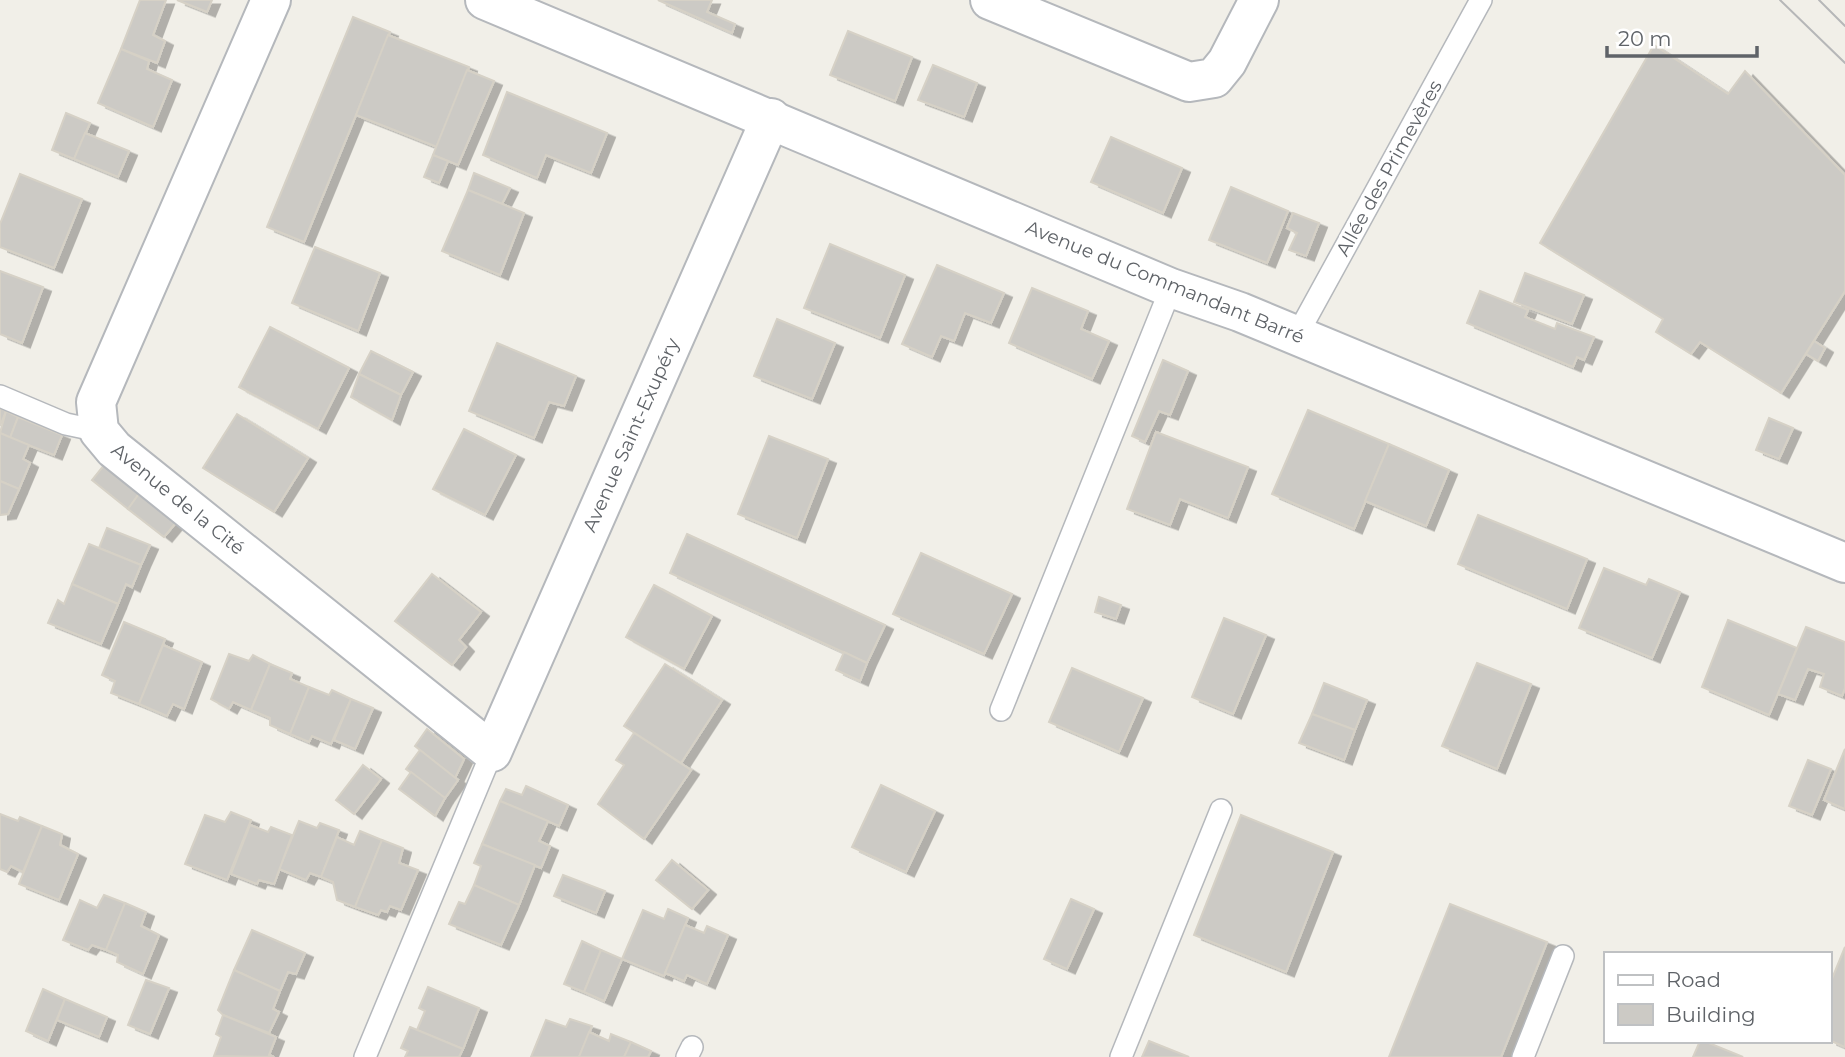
<svg xmlns="http://www.w3.org/2000/svg" width="1845" height="1057" font-family="Montserrat,sans-serif">
  <style>
    .building { fill: #cccac5; stroke: #d6d1c6; stroke-width: 2; filter: url(#shadow) }
    .lines { fill: none; stroke-linecap: round; stroke-linejoin: round }
    .lane-casing { stroke: #b5b8bc; stroke-width: 24 }
    .street-casing { stroke: #b5b8bc; stroke-width: 42 }
    .lane { stroke: #fff; stroke-width: 21 }
    .street { stroke: #fff; stroke-width: 38 }
    .tram { stroke: #b6b7b8; stroke-width: 2 }
    .labels { text-anchor: middle; dominant-baseline: central; stroke-width: 6; stroke-linejoin: round; paint-order: stroke }
    .street-label { font-size: 19px; fill: #5f6368; stroke: #fff }
  </style>
  <defs>
    <filter id="shadow"><feDropShadow dx="8" dy="4.5" stdDeviation="0" flood-color="#0004"/></filter>
  </defs>
  <rect width="100%" height="100%" fill="#f1efe8"/>
  <g class="building">
    <polygon points="140,0 166,0 153,35 165,41 157,63 121,49"/>
    <polygon points="177,0 212,0 207,12"/>
    <polygon points="658,0 712,0 707,12 735,24 732,33"/>
    <polygon points="353,17 390,32 304,242 267,227"/>
    <polygon points="848,31 912,57 895,101 830,75"/>
    <polygon points="388,35 469,67 437,147 356,115"/>
    <polygon points="1654,45 1728,94 1745,71 1845,175 1845,291 1781,393 1700,342 1691,354 1656,332 1663,319 1540,243"/>
    <polygon points="121,49 149,61 147,69 172,80 153,127 98,103"/>
    <polygon points="933,65 977,83 964,117 918,100"/>
    <polygon points="467,70 494,81 458,165 433,155"/>
    <polygon points="507,92 607,133 591,173 546,155 537,178 483,155"/>
    <polygon points="66,113 90,123 74,159 52,150"/>
    <polygon points="85,133 129,151 118,177 74,159"/>
    <polygon points="1111,137 1182,168 1163,213 1091,182"/>
    <polygon points="433,155 448,161 439,183 424,177"/>
    <polygon points="474,173 510,188 502,204 468,190"/>
    <polygon points="20,174 82,199 54,268 0,247 0,224"/>
    <polygon points="1231,187 1288,211 1267,263 1209,240"/>
    <polygon points="468,190 524,213 500,275 442,251"/>
    <polygon points="1293,213 1319,223 1306,256 1289,250 1297,233 1287,228"/>
    <polygon points="830,244 905,275 880,338 804,308"/>
    <polygon points="315,247 380,273 358,331 292,303"/>
    <polygon points="937,265 1004,293 991,323 965,313 954,341 941,336 932,357 902,344"/>
    <polygon points="0,271 43,287 22,343 0,334"/>
    <polygon points="1525,273 1584,295 1572,324 1514,302"/>
    <polygon points="1032,288 1088,311 1081,329 1109,341 1092,379 1009,343"/>
    <polygon points="1480,291 1528,310 1525,317 1555,329 1557,323 1594,337 1584,360 1577,357 1573,367 1467,323"/>
    <polygon points="777,319 835,343 812,399 754,376"/>
    <polygon points="270,327 349,368 318,429 239,387"/>
    <polygon points="1814,341 1825,348 1818,361 1806,354"/>
    <polygon points="497,343 576,376 564,406 549,402 534,438 469,411"/>
    <polygon points="371,351 413,372 401,395 359,374"/>
    <polygon points="1163,360 1188,371 1170,415 1159,411 1145,442 1132,436"/>
    <polygon points="359,374 401,395 392,420 351,397"/>
    <polygon points="0,408 6,411 0,426"/>
    <polygon points="1308,410 1389,444 1354,529 1272,494"/>
    <polygon points="6,411 18,417 10,438 0,433"/>
    <polygon points="237,414 308,458 274,512 203,468"/>
    <polygon points="18,417 62,435 54,455 10,438"/>
    <polygon points="1769,418 1793,428 1779,459 1756,450"/>
    <polygon points="464,429 516,455 485,515 433,489"/>
    <polygon points="1156,432 1248,467 1228,518 1180,499 1170,525 1127,509"/>
    <polygon points="0,433 29,445 23,459 30,463 19,489 0,481"/>
    <polygon points="769,436 828,459 797,538 738,514"/>
    <polygon points="1389,444 1449,470 1426,526 1365,501"/>
    <polygon points="105,464 141,491 128,509 92,480"/>
    <polygon points="0,481 19,489 8,514 0,515"/>
    <polygon points="141,491 179,519 164,537 128,509"/>
    <polygon points="1478,515 1587,559 1567,609 1458,564"/>
    <polygon points="107,528 150,545 141,565 99,548"/>
    <polygon points="687,534 885,625 867,663 670,573"/>
    <polygon points="89,544 141,565 132,587 126,584 118,604 72,584"/>
    <polygon points="921,553 1012,594 984,654 893,614"/>
    <polygon points="1604,568 1646,585 1649,579 1680,592 1652,658 1579,628"/>
    <polygon points="432,574 481,612 459,640 466,647 452,665 395,621"/>
    <polygon points="72,584 118,604 101,644 48,623 58,600 64,604"/>
    <polygon points="654,585 712,616 684,669 626,637"/>
    <polygon points="1099,597 1121,605 1116,619 1095,612"/>
    <polygon points="1224,618 1266,635 1233,714 1192,697"/>
    <polygon points="1728,620 1797,648 1769,715 1702,687"/>
    <polygon points="124,622 165,639 139,704 111,693 115,681 102,675"/>
    <polygon points="1806,627 1845,642 1845,688 1842,696 1820,687 1824,674 1808,669 1795,700 1778,694"/>
    <polygon points="163,645 202,662 184,709 173,704 167,716 139,704"/>
    <polygon points="844,652 867,663 860,681 836,670"/>
    <polygon points="229,654 249,661 253,655 270,664 251,710 233,702 229,709 211,699"/>
    <polygon points="1477,663 1531,684 1497,769 1442,746"/>
    <polygon points="270,664 292,673 290,679 309,687 290,734 270,725 270,718 251,710"/>
    <polygon points="665,664 722,700 681,763 624,726"/>
    <polygon points="1072,668 1143,698 1119,752 1049,722"/>
    <polygon points="1324,683 1367,700 1355,730 1312,714"/>
    <polygon points="309,687 329,695 332,690 351,699 331,744 312,736 309,742 290,734"/>
    <polygon points="351,699 373,708 355,749 334,740"/>
    <polygon points="1312,714 1355,730 1344,760 1299,743"/>
    <polygon points="427,729 464,759 455,778 415,746"/>
    <polygon points="634,733 691,770 644,839 598,804 624,765 616,760"/>
    <polygon points="1845,749 1845,809 1824,800"/>
    <polygon points="420,750 458,780 445,798 406,769"/>
    <polygon points="1808,760 1831,769 1812,815 1789,806"/>
    <polygon points="363,765 381,779 354,814 336,800"/>
    <polygon points="411,772 445,798 435,816 399,789"/>
    <polygon points="881,785 935,811 906,872 852,847"/>
    <polygon points="526,786 568,805 559,826 500,801 506,789 522,795"/>
    <polygon points="500,801 548,821 539,841 550,846 541,868 482,844"/>
    <polygon points="231,812 251,820 227,880 185,864 205,815 225,822"/>
    <polygon points="0,814 18,821 20,817 42,826 23,872 11,866 7,872 0,869"/>
    <polygon points="1241,815 1333,852 1286,972 1194,935"/>
    <polygon points="299,821 317,828 320,823 339,830 321,877 310,873 306,880 279,869"/>
    <polygon points="250,825 268,832 271,827 292,835 274,884 259,880 257,884 231,874"/>
    <polygon points="42,826 62,834 60,845 78,854 59,900 19,884"/>
    <polygon points="360,831 382,840 355,907 337,900 333,882 321,877 337,837 354,845"/>
    <polygon points="382,840 403,848 399,863 418,870 401,910 390,906 387,912 381,910 378,915 355,907"/>
    <polygon points="482,844 535,865 519,905 474,885 481,866 474,863"/>
    <polygon points="672,860 708,890 692,909 656,880"/>
    <polygon points="563,875 605,891 596,913 554,896"/>
    <polygon points="474,885 519,905 501,945 449,924 459,902 465,904"/>
    <polygon points="104,895 125,903 106,950 92,945 88,950 63,940 80,900 97,908"/>
    <polygon points="1071,899 1094,909 1067,969 1044,959"/>
    <polygon points="125,903 146,912 141,926 159,935 143,974 117,962 118,955 106,950"/>
    <polygon points="1450,904 1547,942 1501,1057 1389,1057"/>
    <polygon points="668,909 688,918 664,976 622,959 643,910 664,919"/>
    <polygon points="685,925 704,933 707,926 728,935 707,984 687,975 684,981 665,973"/>
    <polygon points="252,930 305,953 296,974 288,972 280,991 234,970"/>
    <polygon points="582,941 601,950 584,992 564,984"/>
    <polygon points="1845,947 1845,1047 1829,1040 1829,986"/>
    <polygon points="601,950 622,959 604,1001 584,992"/>
    <polygon points="234,970 280,991 273,1009 279,1012 269,1033 223,1015 218,1010"/>
    <polygon points="146,980 169,988 150,1034 128,1025"/>
    <polygon points="428,987 479,1008 463,1049 417,1030 425,1011 419,1008"/>
    <polygon points="43,989 65,999 48,1041 26,1031"/>
    <polygon points="65,999 107,1017 99,1037 57,1020"/>
    <polygon points="223,1015 276,1037 269,1055 274,1057 214,1056 221,1037 216,1034"/>
    <polygon points="570,1019 592,1026 579,1057 531,1057 546,1020 566,1027"/>
    <polygon points="410,1027 463,1049 459,1057 405,1057 408,1051 401,1048"/>
    <polygon points="589,1032 609,1041 611,1034 631,1042 624,1057 579,1057"/>
    <polygon points="1149,1041 1189,1057 1142,1057"/>
    <polygon points="1700,1041 1704,1041 1743,1057 1693,1057"/>
    <polygon points="631,1042 651,1051 648,1057 624,1057"/>
  </g>
  <g class="lines">
    <defs>
      <g id="lane">
        <polyline points="1297,335 1481,0"/>
        <polyline points="0,396 66,424 99,431"/>
        <polyline points="1001,710 1171,288"/>
        <polyline points="365,1057 492,752"/>
        <polyline points="687,1057 692,1047"/>
        <polyline points="1121,1057 1221,810"/>
        <polyline points="1523,1057 1563,956"/>
      </g>
      <g id="street">
        <polyline points="271,0 96,402 99,431 114,449 492,752 771,118"/>
        <polyline points="485,0 1171,288 1240,312 1845,563"/>
        <polyline points="990,0 1189,82 1214,78 1227,62 1259,0"/>
      </g>
    </defs>
    <use href="#lane" class="lane-casing"/>
    <use href="#street" class="street-casing"/>
    <use href="#lane" class="lane"/>
    <use href="#street" class="street"/>
    <g class="tram">
      <polyline points="1780,0 1845,63"/>
      <polyline points="1819,0 1845,26"/>
    </g>
  </g>
  <g class="labels">
    <g class="street-label">
      <text transform="translate(1389 168) rotate(-61)">Allée des Primevères</text>
      <text transform="translate(1165 282) rotate(22)">Avenue du Commandant Barré</text>
      <text transform="translate(631 435) rotate(-66)">Avenue Saint-Exupéry</text>
      <text transform="translate(178 499) rotate(39)">Avenue de la Cité</text>
    </g>
  </g>
  <rect x="1604" y="952" width="228" height="91" fill="#ffffff" stroke="#bfc1c3" stroke-width="2"/>
  <rect x="1618" y="975" width="35" height="10" fill="#ffffff" stroke="#bfc1c3" stroke-width="2"/>
  <text x="1666" y="987" font-size="21" fill="#5f6368">Road</text>
  <rect x="1618" y="1004" width="35" height="21" fill="#cccac5" stroke="#bfc1c3" stroke-width="2"/>
  <text x="1666" y="1022" font-size="21" fill="#5f6368">Building</text>
  <path d="M1607 46v10h150v-10" fill="none" stroke="#5f6368" stroke-width="3.5"/>
  <text x="1618" y="46" font-size="21" fill="#5f6368" stroke="#ffffff" stroke-width="5" paint-order="stroke">20 m</text>
</svg>
